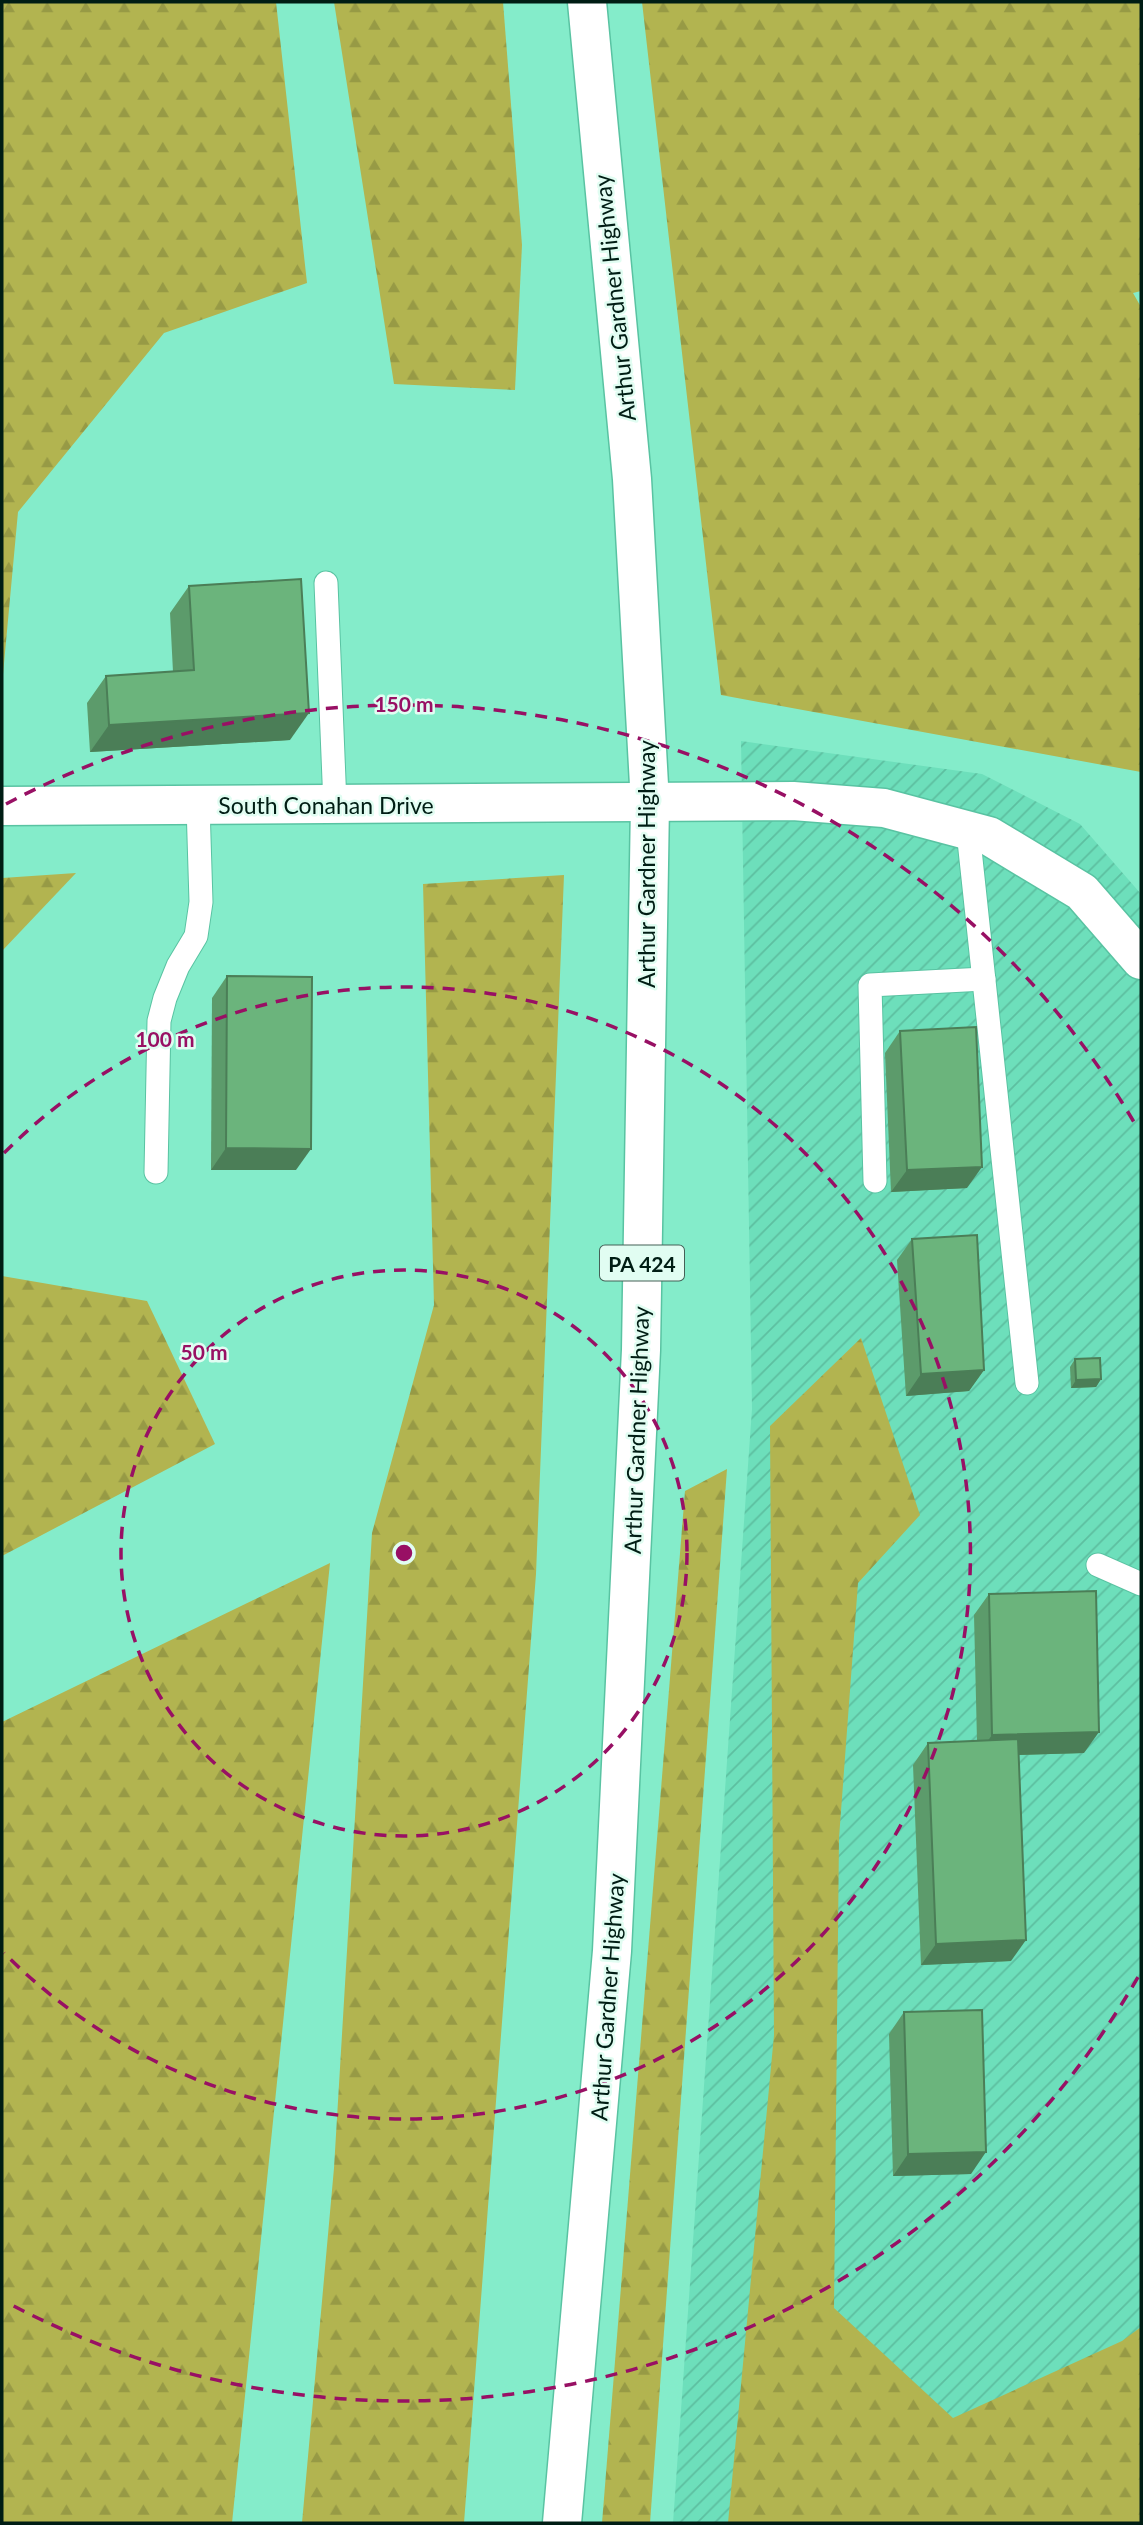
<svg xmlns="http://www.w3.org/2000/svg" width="1143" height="2525" font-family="Lato,sans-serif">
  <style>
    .industrial { fill: url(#industrial-furrows) }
    .forest { fill: url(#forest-firs) }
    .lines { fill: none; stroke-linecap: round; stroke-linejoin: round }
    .lane-casing { stroke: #59c3a2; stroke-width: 25 }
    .street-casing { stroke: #59c3a2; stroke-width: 41 }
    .primary-casing { stroke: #59c3a2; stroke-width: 41 }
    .lane { stroke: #fff; stroke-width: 23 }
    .street { stroke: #fff; stroke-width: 38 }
    .primary { stroke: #fff; stroke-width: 38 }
    .wall { fill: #5c9b6b }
    .shaded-wall { fill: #4b7e57 }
    .building { fill: #6bb47c; stroke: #4b7e57; stroke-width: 2 }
    .ring { fill: none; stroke: #981064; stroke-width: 3.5; stroke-dasharray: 12 9 }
    .labels { text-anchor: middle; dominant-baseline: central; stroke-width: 5; stroke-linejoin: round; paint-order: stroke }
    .shield { fill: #e1fdf2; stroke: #446057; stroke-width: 2 }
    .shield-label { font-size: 21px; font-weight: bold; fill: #001d14 }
    .street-label { font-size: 23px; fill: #001d14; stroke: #e1fdf2 }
    .centre { fill: #981064; stroke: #e1fdf2; stroke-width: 3.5 }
    .ring-label { font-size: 21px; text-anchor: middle; font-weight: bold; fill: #981064; stroke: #e1fdf2; stroke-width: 5; stroke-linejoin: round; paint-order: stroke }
  </style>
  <defs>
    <pattern id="industrial-furrows" width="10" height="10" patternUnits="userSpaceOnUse" patternTransform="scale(1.75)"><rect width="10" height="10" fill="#6ddfbb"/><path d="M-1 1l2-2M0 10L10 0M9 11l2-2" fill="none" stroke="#5dbfa0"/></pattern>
    <pattern id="forest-firs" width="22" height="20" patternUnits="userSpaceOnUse" patternTransform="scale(1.75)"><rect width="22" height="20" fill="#b2b450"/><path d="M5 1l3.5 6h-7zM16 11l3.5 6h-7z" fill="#979a45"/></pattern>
  </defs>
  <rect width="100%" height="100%" fill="#84ecca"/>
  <polygon class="industrial" points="741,741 982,774 1080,824 1141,894 1141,2523 673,2523 752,1409"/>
  <g class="forest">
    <polygon points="2,2 276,2 307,283 164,333 18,512 2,685"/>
    <polygon points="334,2 503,2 522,245 515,390 394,384"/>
    <polygon points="642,2 1141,2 1141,291 1133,293 1141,307 1141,772 721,695"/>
    <polygon points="76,873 2,951 2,878"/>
    <polygon points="564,875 536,1574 464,2523 302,2523 334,2168 372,1533 434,1305 423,884"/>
    <polygon points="2,1276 147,1301 215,1444 2,1556"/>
    <polygon points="861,1338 920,1515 858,1583 839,1838 834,2308 953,2418 1122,2341 1141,2327 1141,2523 728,2523 774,2035 770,1426"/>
    <polygon points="727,1469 650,2523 602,2523 685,1491"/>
    <polygon points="330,1563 232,2523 2,2523 2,1722"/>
  </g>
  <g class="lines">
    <defs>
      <g id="lane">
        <polyline points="326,583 335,805"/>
        <polyline points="968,831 1027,1383"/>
        <polyline points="156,1172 159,1021 165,998 178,966 196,936 201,902 198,805"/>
        <polyline points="875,1181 870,985 984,979"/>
        <polyline points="1098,1565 1141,1584"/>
      </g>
      <polyline id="street" points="2,806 793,801 884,808 989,836 1082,892 1141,960"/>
      <polyline id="primary" points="562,2523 612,1951 641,1350 650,803 632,479 587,2"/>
    </defs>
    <use href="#lane" class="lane-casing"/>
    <use href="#street" class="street-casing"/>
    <use href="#primary" class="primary-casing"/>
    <use href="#lane" class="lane"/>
    <use href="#street" class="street"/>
    <use href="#primary" class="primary"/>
  </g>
  <g class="wall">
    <polygon points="189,586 290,740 90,752 87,703 106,676 173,672 170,613"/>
    <polygon points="227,976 296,1170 211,1170 212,998"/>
    <polygon points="900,1031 967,1188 891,1192 885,1053"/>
    <polygon points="912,1239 984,1370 969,1391 906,1396 897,1260"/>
    <polygon points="1075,1359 1101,1379 1096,1387 1071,1388 1070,1367"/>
    <polygon points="989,1594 1084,1753 1018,1755 1011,1961 921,1965 913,1765 928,1743 977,1741 974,1615"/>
    <polygon points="904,2012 971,2174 893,2176 889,2034"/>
  </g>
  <g class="shaded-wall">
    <polygon points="309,713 290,740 90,752 109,725"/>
    <polygon points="226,1148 311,1149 296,1170 211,1170"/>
    <polygon points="982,1167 967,1188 891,1192 907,1170"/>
    <polygon points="984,1370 969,1391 906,1396 921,1374"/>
    <polygon points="1101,1379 1096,1387 1071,1388 1076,1380"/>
    <polygon points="1099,1732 1084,1753 977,1756 992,1735"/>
    <polygon points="1026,1940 1011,1961 921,1965 936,1944"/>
    <polygon points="986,2152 971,2174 893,2176 908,2154"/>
  </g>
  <g class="building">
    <polygon points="301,579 309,713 109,725 106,676 194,670 189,586"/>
    <polygon points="227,976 312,977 311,1149 226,1148"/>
    <polygon points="976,1027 982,1167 907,1170 900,1031"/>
    <polygon points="977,1235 984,1370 921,1374 912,1239"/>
    <polygon points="1100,1358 1101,1379 1076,1380 1075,1359"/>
    <polygon points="1096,1591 1099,1732 992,1735 989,1594"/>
    <polygon points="1018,1739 1026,1940 936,1944 928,1743"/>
    <polygon points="982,2010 986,2152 908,2154 904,2012"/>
  </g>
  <g class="ring">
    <circle cx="404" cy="1553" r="283"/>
    <path d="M4 1153A566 566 0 1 1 4 1953"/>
    <path d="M1138 1977A848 848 0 0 1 6 2302M6 804A848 848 0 0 1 1138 1129"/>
  </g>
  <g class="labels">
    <rect class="shield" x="600" y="1245.5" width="84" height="35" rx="5"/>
    <g class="shield-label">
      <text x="642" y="1263">PA 424</text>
    </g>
    <g class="street-label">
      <text transform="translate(614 298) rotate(-96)">Arthur Gardner Highway</text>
      <text x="326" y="805">South Conahan Drive</text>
      <text transform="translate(646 864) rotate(-90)">Arthur Gardner Highway</text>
      <text transform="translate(636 1430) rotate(-88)">Arthur Gardner Highway</text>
      <text transform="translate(607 1997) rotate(-86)">Arthur Gardner Highway</text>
    </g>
  </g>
  <circle cx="404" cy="1553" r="10" class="centre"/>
  <g class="ring-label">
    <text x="404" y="712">150 m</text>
    <text x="165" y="1047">100 m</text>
    <text x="204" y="1360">50 m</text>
  </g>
  <rect width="1143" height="2525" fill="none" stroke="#001d14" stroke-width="7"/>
</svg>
